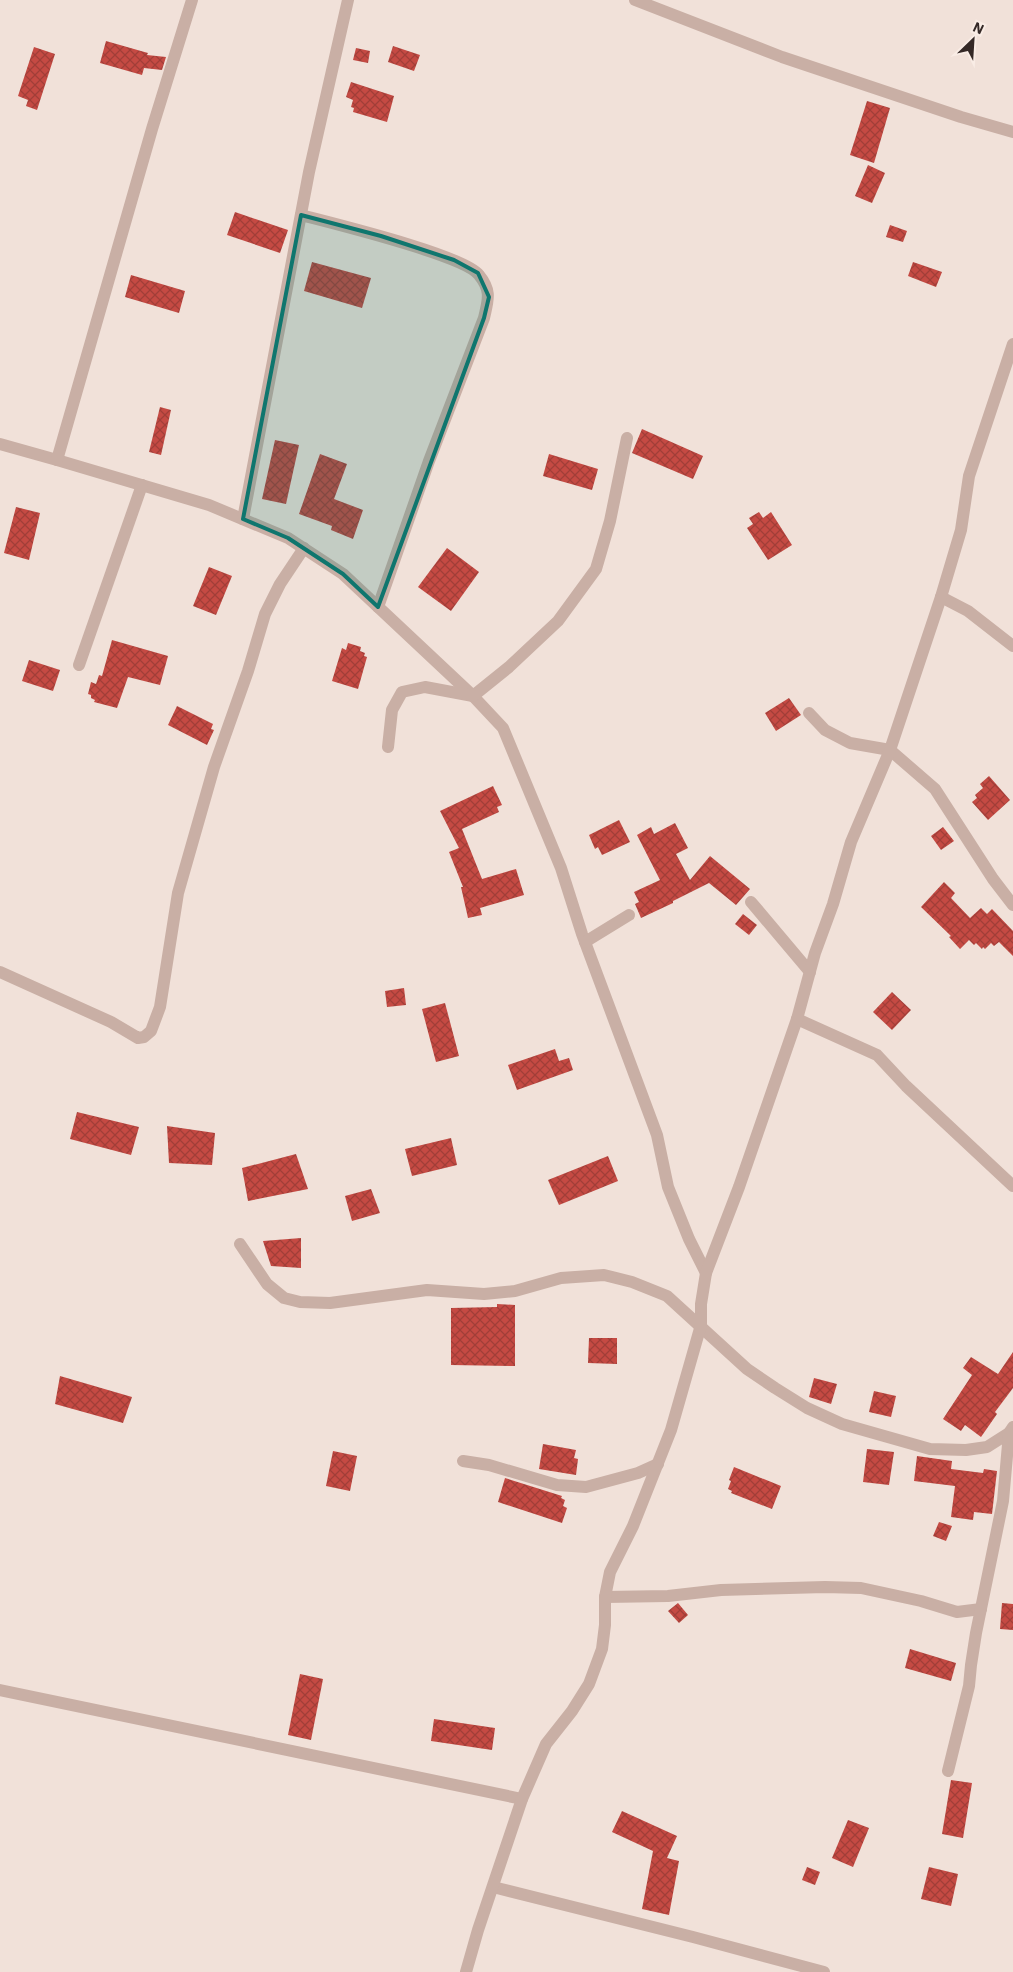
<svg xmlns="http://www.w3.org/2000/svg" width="1013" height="1972" font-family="'IBM Plex Sans',sans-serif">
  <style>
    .building { fill: url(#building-cross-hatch) }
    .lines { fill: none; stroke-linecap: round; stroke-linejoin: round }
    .minor { stroke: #c9afa5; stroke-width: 12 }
    .marked { fill: #0f766e; fill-opacity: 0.2; stroke: #0f766e; stroke-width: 4; stroke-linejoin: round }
  </style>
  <defs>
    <pattern id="building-cross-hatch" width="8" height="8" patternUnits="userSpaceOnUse" patternTransform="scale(1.25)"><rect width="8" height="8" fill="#c54a43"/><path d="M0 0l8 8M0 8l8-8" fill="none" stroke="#a13e38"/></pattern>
  </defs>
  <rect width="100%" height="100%" fill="#f1e1d9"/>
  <g class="building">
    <polygon points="106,41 148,53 147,55 166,57 162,70 144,68 142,75 100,63"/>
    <polygon points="393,46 420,55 414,71 388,62"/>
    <polygon points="34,47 55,54 37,110 26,106 28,100 18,96"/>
    <polygon points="356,48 370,51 368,63 353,60"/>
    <polygon points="351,82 394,96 387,122 353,112 354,108 351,107 353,100 346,97"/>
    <polygon points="867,101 890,108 874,163 850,155"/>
    <polygon points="868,165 885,173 872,203 855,196"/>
    <polygon points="235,212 288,230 280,253 227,235"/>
    <polygon points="890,225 907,231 903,242 886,237"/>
    <polygon points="312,262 371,278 362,308 304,291"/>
    <polygon points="913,262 942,272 936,287 908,276"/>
    <polygon points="131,275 185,291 179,313 125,297"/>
    <polygon points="160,407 171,410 161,455 149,452"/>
    <polygon points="642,429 703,456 693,479 632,453"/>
    <polygon points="275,440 299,445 286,504 262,499"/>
    <polygon points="320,454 347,464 334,499 363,510 353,539 331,530 332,526 299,514"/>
    <polygon points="549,454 598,469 592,490 543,476"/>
    <polygon points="16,507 40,513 29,560 4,553"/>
    <polygon points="759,512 763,518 771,512 792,545 768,560 747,528 753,524 749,518"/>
    <polygon points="447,548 479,572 451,611 418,587"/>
    <polygon points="209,567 232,576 216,615 193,606"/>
    <polygon points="112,640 168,656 160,685 128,677 117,708 94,702 95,700 91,698 91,695 88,694 91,682 96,684 99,675 102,676"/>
    <polygon points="348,643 361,647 360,651 365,653 364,656 367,657 358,689 332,681 342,648 346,650"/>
    <polygon points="29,660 60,670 53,691 22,681"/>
    <polygon points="789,698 801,715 776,731 765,713"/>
    <polygon points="177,706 213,724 211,729 214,730 207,745 168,725"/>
    <polygon points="989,776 1010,800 988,820 972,802 977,798 975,795 983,788 980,784"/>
    <polygon points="493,786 502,805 497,807 499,812 462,829 482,879 516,869 524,895 480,908 482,915 468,918 461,887 463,887 449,852 459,848 440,811"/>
    <polygon points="619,820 630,842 602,855 598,847 595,849 589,835"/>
    <polygon points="675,823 688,848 676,854 690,880 710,856 750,889 736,905 709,883 673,901 673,903 641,918 635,904 639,902 634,892 660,880 637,835 651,827 654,834"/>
    <polygon points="943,827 954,841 941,850 931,836"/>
    <polygon points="944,882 955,893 951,898 970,918 981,908 987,914 992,909 1013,931 1013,956 999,942 994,946 991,943 985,949 983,947 982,949 976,943 974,945 969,940 960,949 949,937 951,936 921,907"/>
    <polygon points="743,914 757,925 749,935 735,924"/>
    <polygon points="404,988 406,1005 387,1007 385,991"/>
    <polygon points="892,992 911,1010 892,1030 873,1012"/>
    <polygon points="445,1003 459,1056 436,1062 422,1009"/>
    <polygon points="555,1049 559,1061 569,1058 573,1070 517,1090 508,1065"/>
    <polygon points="77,1112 139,1127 131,1155 70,1139"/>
    <polygon points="167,1126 215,1133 212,1165 169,1163"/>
    <polygon points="451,1138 457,1165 412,1176 405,1149"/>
    <polygon points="296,1154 308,1189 248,1201 242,1168"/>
    <polygon points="608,1156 618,1181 559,1205 548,1180"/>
    <polygon points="371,1189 380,1213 352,1221 345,1196"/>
    <polygon points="301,1238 301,1268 271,1266 263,1241"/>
    <polygon points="497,1304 515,1305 515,1366 451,1365 451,1308 497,1307"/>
    <polygon points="589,1338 617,1338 617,1364 588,1363"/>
    <polygon points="1013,1352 1013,1388 995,1412 997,1414 981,1437 965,1425 961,1431 943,1419 972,1375 963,1368 971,1357 998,1374"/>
    <polygon points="60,1376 132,1397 123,1423 55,1404"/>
    <polygon points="814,1378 837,1384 831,1404 809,1397"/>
    <polygon points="874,1391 896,1396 891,1417 869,1412"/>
    <polygon points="543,1444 576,1450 574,1458 578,1459 576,1475 539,1469"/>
    <polygon points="867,1449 894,1452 889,1485 863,1482"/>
    <polygon points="333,1451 357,1456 350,1491 326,1486"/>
    <polygon points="917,1456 952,1461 951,1469 983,1473 984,1469 997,1471 992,1514 974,1512 973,1520 951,1517 955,1486 914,1481"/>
    <polygon points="734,1467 781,1486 772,1509 731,1493 732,1491 728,1489 731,1481 729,1480"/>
    <polygon points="505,1478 562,1496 561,1498 565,1500 563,1506 567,1508 562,1523 498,1502"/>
    <polygon points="939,1522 952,1526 946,1541 933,1536"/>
    <polygon points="678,1603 688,1615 679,1623 668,1611"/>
    <polygon points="1002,1603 1013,1604 1013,1630 1000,1629"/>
    <polygon points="910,1649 956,1663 951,1681 905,1668"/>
    <polygon points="300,1674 323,1679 311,1740 288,1735"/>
    <polygon points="434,1719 495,1728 492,1750 431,1741"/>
    <polygon points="951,1780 972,1783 963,1838 942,1834"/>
    <polygon points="622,1811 677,1836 667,1858 679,1861 669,1915 642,1909 653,1851 612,1832"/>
    <polygon points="848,1820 869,1828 853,1867 832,1858"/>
    <polygon points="807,1867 820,1872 815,1885 802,1880"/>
    <polygon points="929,1867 958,1874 951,1906 921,1899"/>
  </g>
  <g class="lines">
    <g class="minor">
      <polyline points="635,0 782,57 961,117 1013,132"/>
      <path d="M301 215C331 223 464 255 479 275 492 291 488 300 484 318L429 461 378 607"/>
      <polyline points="0,444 57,460 209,505 288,538 343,574 473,696 503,728 561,868 582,934 657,1135 668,1187 689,1239 706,1273"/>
      <polyline points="57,460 152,129 192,0"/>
      <polyline points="243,519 309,172 348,0"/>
      <polyline points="941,597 968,611 1013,646"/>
      <polyline points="79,665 142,485"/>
      <polyline points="809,713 825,730 850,743 890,750 935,789 993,879 1013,905"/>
      <polyline points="388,747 392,710 402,692 425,687 473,696 509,667 558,621 596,569 610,521 627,438"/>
      <polyline points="751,902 810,972"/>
      <polyline points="585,942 629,915"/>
      <polyline points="0,972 111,1022 138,1038 144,1037 151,1031 160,1007 178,893 214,767 248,671 265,614 280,584 304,548"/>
      <polyline points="797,1019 877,1055 906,1086 1013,1186"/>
      <polyline points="240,1244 267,1284 284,1298 300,1302 330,1303 427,1290 484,1294 515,1291 561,1278 604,1275 632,1282 667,1296 747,1369 775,1388 807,1408 842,1424 930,1449 966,1450 987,1447 1009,1433 1013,1427"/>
      <polyline points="463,1461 489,1465 557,1485 586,1487 638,1473 658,1464"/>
      <polyline points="605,1597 668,1596 721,1590 825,1587 861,1588 921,1601 957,1612 981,1609"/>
      <polyline points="0,1690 522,1799"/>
      <polyline points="948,1771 969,1686 971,1665 976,1633 1003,1501 1009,1433"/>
      <polyline points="493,1887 693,1937 824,1972"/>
      <polyline points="466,1972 478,1930 522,1799 546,1744 572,1711 589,1684 602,1649 605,1625 605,1597 610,1572 633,1526 671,1430 701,1325 701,1304 706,1273 739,1187 797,1019 815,953 833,904 851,842 890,750 941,597 961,530 969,476 1013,344"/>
    </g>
  </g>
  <path class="marked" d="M301 215 381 236 454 260 478 273 489 297 484 318 378 607 343 574 288 538 243 519Z"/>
  <g transform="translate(973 40) rotate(25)" stroke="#f9ece5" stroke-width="4" paint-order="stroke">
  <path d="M0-4L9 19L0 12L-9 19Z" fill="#342826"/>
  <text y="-8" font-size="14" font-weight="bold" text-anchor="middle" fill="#342826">N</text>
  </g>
</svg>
